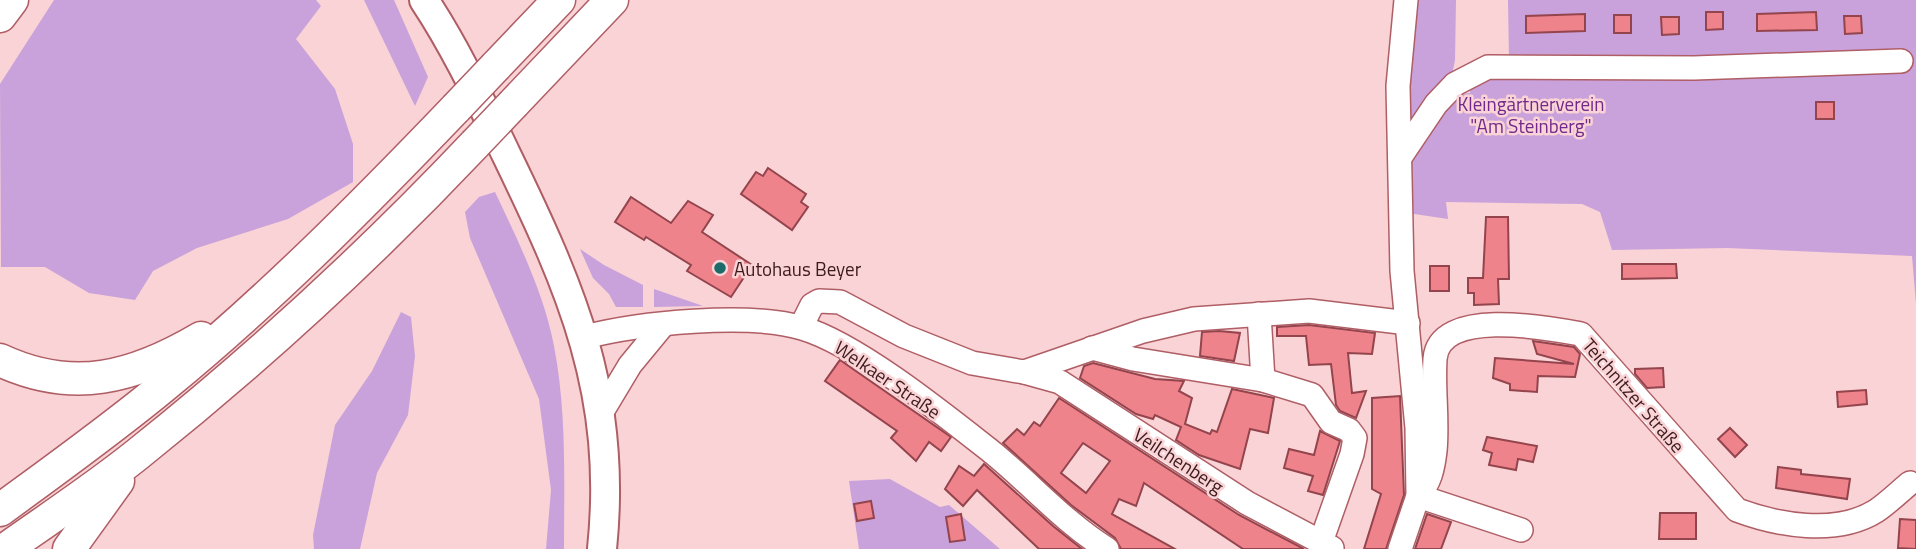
<svg xmlns="http://www.w3.org/2000/svg" width="1916" height="549" font-family="'Titillium Web',sans-serif">
  <style>
    .green { fill: #c9a2db }
    .building { fill: #ee838c; stroke: #93444c; stroke-width: 2; fill-rule: evenodd }
    .lines { fill: none; stroke-linecap: round; stroke-linejoin: round }
    .minor-casing { stroke: #af5e65; stroke-width: 26 }
    .major-casing { stroke: #af5e65; stroke-width: 32 }
    .highway-casing { stroke: #af5e65; stroke-width: 35 }
    .minor { stroke: #fff; stroke-width: 23 }
    .major { stroke: #fff; stroke-width: 28 }
    .highway { stroke: #fff; stroke-width: 32 }
    .highway-bridge-casing { stroke: #af5e65; stroke-width: 35; stroke-linecap: butt }
    .highway-bridge { stroke: #fff; stroke-width: 32 }
    .poi-dot { fill: #1d6a6a; stroke: #f9d3d5; stroke-width: 2.5 }
    .labels { text-anchor: middle; dominant-baseline: central; stroke-width: 5; stroke-linejoin: round; paint-order: stroke }
    .park-label { font-size: 19px; fill: #712a8c; stroke: #f9d3d5 }
    .poi-label { font-size: 19px; fill: #3b191c; stroke: #f9d3d5; text-anchor: start }
    .street-label { font-size: 19px; fill: #3b191c; stroke: #f9d3d5 }
  </style>
  <rect width="100%" height="100%" fill="#f9d3d5"/>
  <g class="green">
    <polygon points="54,0 316,0 321,6 296,39 335,89 353,144 353,182 288,219 197,248 153,271 135,300 89,293 45,267 1,267 0,84"/>
    <polygon points="364,0 394,0 428,77 415,106"/>
    <polygon points="1406,0 1456,0 1455,60 1448,95 1470,93 1470,80 1509,60 1508,0 1916,0 1916,304 1912,256 1727,248 1612,250 1600,212 1582,204 1446,202 1448,219 1401,212"/>
    <path d="M495 192C518 241 544 293 554 346 567 413 564 482 564 549H546L551 490 539 399 470 238 465 212 479 197Z"/>
    <polygon points="580,249 604,265 643,285 643,307 616,307 609,294 593,278"/>
    <polygon points="654,289 703,306 654,307"/>
    <polygon points="401,312 411,317 415,356 408,415 377,473 360,549 314,549 313,535 335,425 372,371"/>
    <polygon points="890,479 940,507 949,505 1000,549 859,549 849,481"/>
  </g>
  <g class="building">
    <polygon points="1706,12 1723,12 1723,29 1706,30"/>
    <polygon points="1816,12 1817,30 1757,31 1757,14"/>
    <polygon points="1585,14 1585,31 1526,33 1526,16"/>
    <rect x="1614" y="15" width="17" height="18"/>
    <polygon points="1844,16 1861,16 1862,33 1845,34"/>
    <polygon points="1661,17 1679,17 1679,34 1662,35"/>
    <rect x="1816" y="102" width="18" height="17"/>
    <polygon points="768,168 806,194 801,202 808,207 792,230 741,194 756,172 763,176"/>
    <polygon points="631,197 671,223 688,201 713,215 702,232 752,265 731,297 687,271 691,265 646,237 644,240 615,222"/>
    <polygon points="1486,217 1508,217 1509,279 1498,279 1499,304 1474,305 1474,293 1468,293 1468,278 1483,278"/>
    <polygon points="1622,264 1676,264 1677,278 1622,279"/>
    <rect x="1430" y="266" width="19" height="25"/>
    <polygon points="1309,325 1375,333 1372,354 1348,353 1352,393 1366,391 1356,418 1340,411 1336,405 1331,364 1309,365 1306,336 1277,336 1277,327"/>
    <polygon points="1219,331 1240,333 1234,361 1200,356 1202,332"/>
    <polygon points="1533,341 1574,347 1580,354 1575,377 1538,376 1537,392 1510,390 1510,384 1493,378 1495,358 1574,364 1537,354"/>
    <polygon points="840,360 951,437 941,451 929,442 916,461 891,438 897,431 825,381"/>
    <polygon points="1093,363 1155,379 1184,381 1179,391 1192,398 1185,424 1210,434 1212,430 1217,432 1232,389 1274,398 1268,433 1250,429 1240,469 1199,455 1176,440 1181,427 1155,415 1153,419 1136,414 1080,378 1084,366"/>
    <polygon points="1663,368 1664,387 1647,388 1635,374 1635,369"/>
    <polygon points="1866,390 1867,404 1838,407 1837,392"/>
    <polygon points="1400,396 1404,495 1386,549 1364,549 1381,494 1372,489 1372,398"/>
    <path d="M1059 398 1239 515 1304 549H1243L1144 483 1136 506 1119 499 1112 514 1175 549H1121L1115 538 1071 505 1003 443 1017 429 1024 435 1034 422 1040 426ZM1083 443 1110 461 1086 493 1061 473Z"/>
    <polygon points="1730,428 1747,445 1735,457 1718,439"/>
    <polygon points="1320,431 1340,441 1323,495 1308,491 1313,476 1284,468 1289,449 1314,455"/>
    <polygon points="1487,437 1537,446 1533,462 1518,459 1516,470 1489,465 1492,453 1483,450"/>
    <polygon points="984,464 1053,526 1082,549 1039,549 977,490 963,506 945,489 959,466 974,476"/>
    <polygon points="1778,467 1801,470 1801,474 1850,479 1847,499 1776,488"/>
    <polygon points="871,501 874,518 857,521 854,504"/>
    <polygon points="1660,513 1696,513 1696,539 1659,539"/>
    <polygon points="961,514 965,540 950,542 946,517"/>
    <polygon points="1427,514 1451,522 1441,549 1415,549"/>
    <polygon points="1900,519 1916,520 1916,549 1898,548"/>
  </g>
  <g class="lines">
    <defs>
      <g id="minor">
        <polyline points="1401,156 1436,104 1455,84 1488,67 1694,68 1901,61"/>
        <polyline points="1259,314 1263,380"/>
        <polyline points="801,327 812,305 819,301 840,302 904,336 972,363 1024,372 1143,331 1194,319 1309,311 1408,323"/>
        <path d="M585 337C639 323 749 312 802 328 857 344 946 416 993 453 1032 485 1064 522 1107 549"/>
        <polyline points="1092,348 1133,359 1263,380 1312,395 1331,422 1349,430 1355,438 1352,454 1321,542"/>
        <polyline points="1024,372 1060,382 1247,503 1332,548"/>
        <polyline points="600,415 630,365 663,325"/>
        <path d="M1521 530 1418 496C1430 483 1433 468 1435 451 1438 419 1433 390 1435 359 1439 307 1548 328 1581 334L1737 510C1777 525 1836 536 1876 511 1888 503 1899 492 1910 483"/>
        <polyline points="1400,549 1418,496 1417,428 1402,271 1398,86 1406,0"/>
      </g>
      <path id="major" d="M424 0C456 48 481 102 506 154 572 290 618 394 602 549"/>
      <g id="highway">
        <polyline points="0,16 12,0"/>
        <polyline points="496,66 559,0"/>
        <polyline points="514,103 612,0"/>
        <path d="M0 360C73 394 133 378 201 338"/>
        <path d="M0 510C56 469 112 429 165 385 269 300 363 205 456 108"/>
        <path d="M6 549C51 517 97 487 139 453 258 358 370 255 475 144"/>
        <polyline points="69,549 118,481"/>
      </g>
    </defs>
    <use href="#minor" class="minor-casing"/>
    <use href="#major" class="major-casing"/>
    <use href="#highway" class="highway-casing"/>
    <use href="#minor" class="minor"/>
    <use href="#major" class="major"/>
    <use href="#highway" class="highway"/>
    <defs>
      <g id="highway-bridge">
        <polyline points="456,108 496,66"/>
        <polyline points="475,144 514,103"/>
      </g>
    </defs>
    <use href="#highway-bridge" class="highway-bridge-casing"/>
    <use href="#highway-bridge" class="highway-bridge"/>
  </g>
  <circle class="poi-dot" cx="720" cy="268" r="7"/>
  <g class="labels">
    <g class="park-label">
      <text x="1531" y="103">Kleingärtnerverein<tspan x="1531" dy="22">"Am Steinberg"</tspan></text>
    </g>
    <g class="poi-label">
      <text x="734" y="268">Autohaus Beyer</text>
    </g>
    <g class="street-label">
      <text transform="translate(888 379) rotate(34)">Welkaer Straße</text>
      <text transform="translate(1634 395) rotate(49)">Teichnitzer Straße</text>
      <text transform="translate(1179 460) rotate(33)">Veilchenberg</text>
    </g>
  </g>
</svg>
